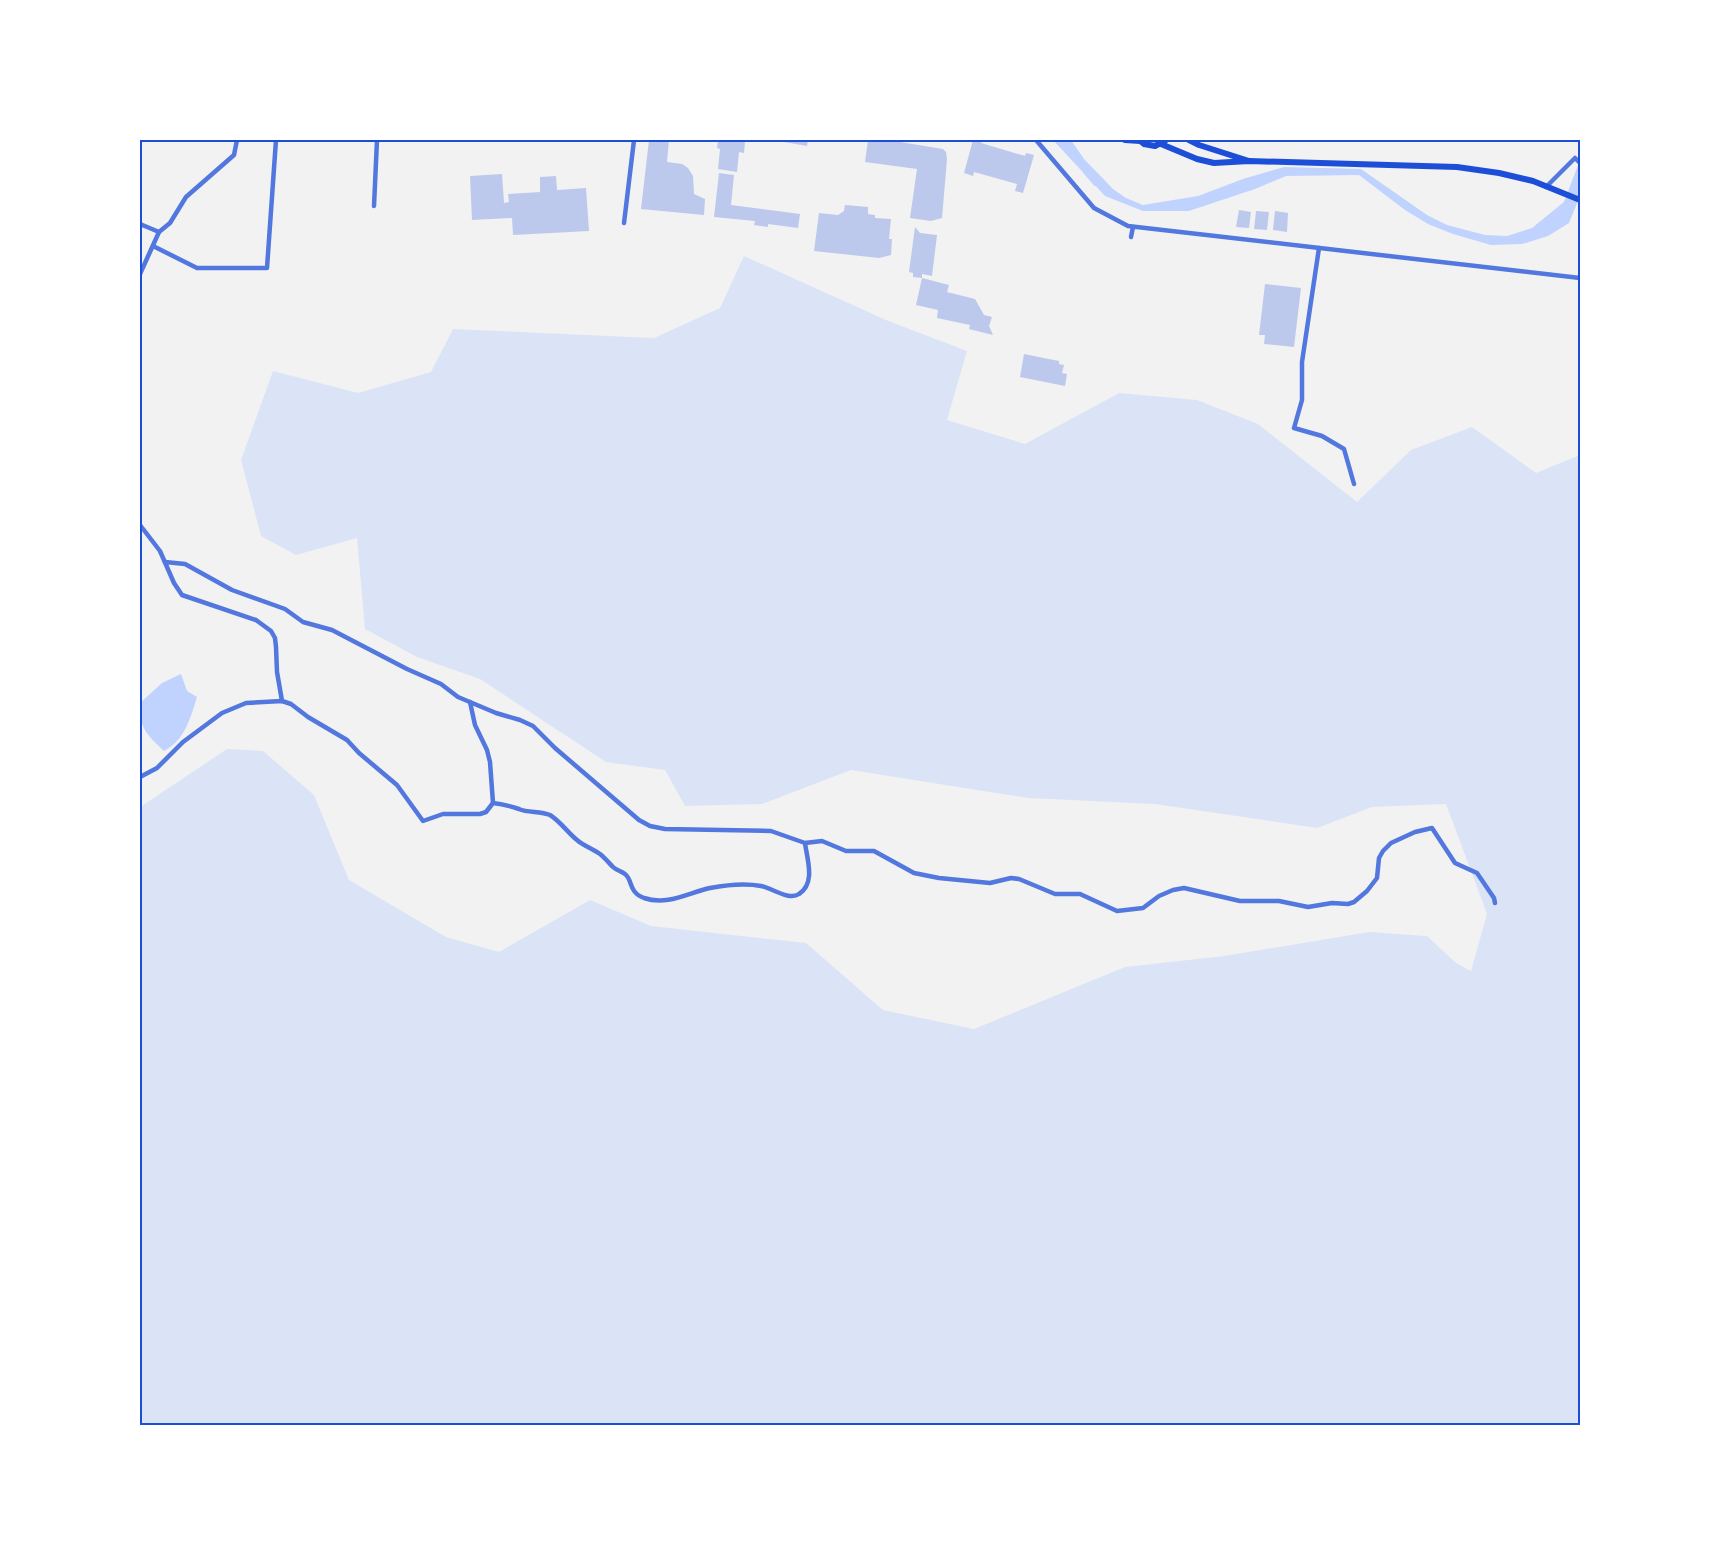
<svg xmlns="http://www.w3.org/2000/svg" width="1720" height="1565" font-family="'Asap Condensed',sans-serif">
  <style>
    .green { fill: #dbe4f7 }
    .water { fill: #bfd3fe }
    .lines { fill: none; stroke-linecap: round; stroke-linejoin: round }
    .stream { stroke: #bfd3fe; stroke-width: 2 }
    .building { fill: #bdc9ec }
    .minor { stroke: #5277de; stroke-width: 4.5 }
    .secondary { stroke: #1d4ed8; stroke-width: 6 }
    .neatline { fill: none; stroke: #1d4ed8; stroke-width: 2 }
  </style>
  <rect width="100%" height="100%" fill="#f2f2f2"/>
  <polygon class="green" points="744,256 886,320 967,351 947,420 1025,444 1119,393 1197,400 1258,424 1357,502 1411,450 1472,427 1536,473 1580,455 1580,1425 140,1426 140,807 227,749 263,751 314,795 349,880 446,937 499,952 590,900 651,926 806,943 883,1010 974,1029 1125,967 1224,956 1369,932 1427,936 1456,963 1471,971 1487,914 1446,804 1372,807 1317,828 1155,804 1028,798 851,770 762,804 685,806 665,770 606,762 480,679 417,657 365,629 357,538 296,555 261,536 241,460 273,371 358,393 431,372 453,329 654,338 720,308"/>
  <g class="water">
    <polygon points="1053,140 1071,140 1084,159 1113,189 1126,198 1143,205 1198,196 1243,179 1284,167 1361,169 1427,215 1447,225 1485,235 1507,236 1532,228 1564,202 1580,160 1580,196 1569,223 1548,236 1522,244 1491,245 1453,234 1428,224 1405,210 1359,175 1286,176 1255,189 1189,211 1143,211 1105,196"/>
    <path d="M181 674 187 691 197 697C190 719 185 740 164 751 147 735 139 728 140 703L162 683Z"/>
  </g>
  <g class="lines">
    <polyline class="stream" points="1083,171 1095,185"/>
  </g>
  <g class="building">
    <polygon points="649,140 669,140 667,162 682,164 688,168 693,176 694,194 705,199 704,215 641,209"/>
    <polygon points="718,140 745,141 744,153 739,152 737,172 718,169 720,149 717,148"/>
    <polygon points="772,140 808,140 807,146"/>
    <polygon points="868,140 888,140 943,149 946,152 947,159 942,218 931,221 910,218 917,169 865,162"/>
    <polygon points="973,140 982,140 981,143 1025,156 1026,153 1034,155 1023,193 1015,191 1017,184 974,172 973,176 964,173"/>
    <polygon points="719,173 734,175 731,205 800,214 798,228 768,224 768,227 754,225 755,221 714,217"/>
    <polygon points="502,174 504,203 509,202 508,194 540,192 540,177 556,176 557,190 586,188 589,231 513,235 512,218 472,220 470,176"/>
    <polygon points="845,205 868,207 868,214 875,215 875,218 891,219 889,239 892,239 891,255 879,258 814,251 819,213 838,215 844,211"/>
    <polygon points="1239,210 1251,212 1249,228 1236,227"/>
    <polygon points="1256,211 1269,212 1267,230 1254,229"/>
    <polygon points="1275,211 1288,213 1287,232 1273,230"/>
    <polygon points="915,227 920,233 937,235 932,276 922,274 922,278 913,277 913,273 909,272"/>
    <polygon points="922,278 949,285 947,292 975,299 984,315 992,317 989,326 993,335 969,329 970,325 937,318 938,310 916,305"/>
    <polygon points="1265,284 1301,288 1294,347 1264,344 1265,335 1259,335"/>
    <polygon points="1024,354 1059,361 1059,364 1064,365 1062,373 1067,374 1065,386 1020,377"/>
  </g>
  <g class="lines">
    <g class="minor">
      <polyline points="1036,140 1094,208 1128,226 1580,278"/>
      <polyline points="1546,187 1575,158 1580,163"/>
      <polyline points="374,206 377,140"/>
      <polyline points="624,223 634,140"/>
      <polyline points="140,224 159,232"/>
      <polyline points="1131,237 1133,227"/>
      <polyline points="153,246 197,268 267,268 276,140"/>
      <polyline points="1319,248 1302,362 1302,400 1294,428 1322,436 1344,449 1354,484"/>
      <polyline points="140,274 159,232 170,223 186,197 234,155 237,140"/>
      <polyline points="140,525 160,551 174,583 182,595 256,620 271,631 275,638 276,647 277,672 282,701"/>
      <polyline points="165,562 185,564 232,590 285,609 303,622 332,630 407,669 441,684 458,697 496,713 520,720 533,726 555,748 639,820 650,826 665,829 771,831 805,843 822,841 846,851 874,851 914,873 939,878 990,883 1011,878 1019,879 1055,894 1080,894 1117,911 1143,908 1159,896 1173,890 1184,888 1240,901 1279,901 1308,907 1332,903 1348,904 1354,902 1367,891 1377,878 1379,858 1383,851 1391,843 1415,832 1432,828 1455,863 1477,873 1494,898 1495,903"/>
      <polyline points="470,702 475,725 487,750 490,762 493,803"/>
      <path d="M140 777 157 768 183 742 222 713 246 703 282 701 291 704 308 717 347 740 359 753 397 785 423 821 443 814H480L486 812 493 803C503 804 510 806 519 809 528 813 540 811 550 815 560 821 568 833 577 840 584 846 593 849 600 854 605 858 609 863 613 867 616 870 621 871 625 874 633 880 628 892 644 898 667 906 688 893 710 888 726 885 745 883 761 886 772 888 789 901 799 894 816 883 807 859 805 843"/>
    </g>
    <g class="secondary">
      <polyline points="1125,140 1140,141"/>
      <polyline points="1139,140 1144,144 1155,146 1166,140"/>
      <polyline points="1189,140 1199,145 1249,161"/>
      <polyline points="1161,144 1197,159 1214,163 1249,161 1457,167 1499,173 1533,181 1580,200"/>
    </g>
  </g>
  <rect width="1720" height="1565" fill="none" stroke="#ffffff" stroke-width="282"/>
  <rect x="141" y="141" width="1438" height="1283" class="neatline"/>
</svg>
